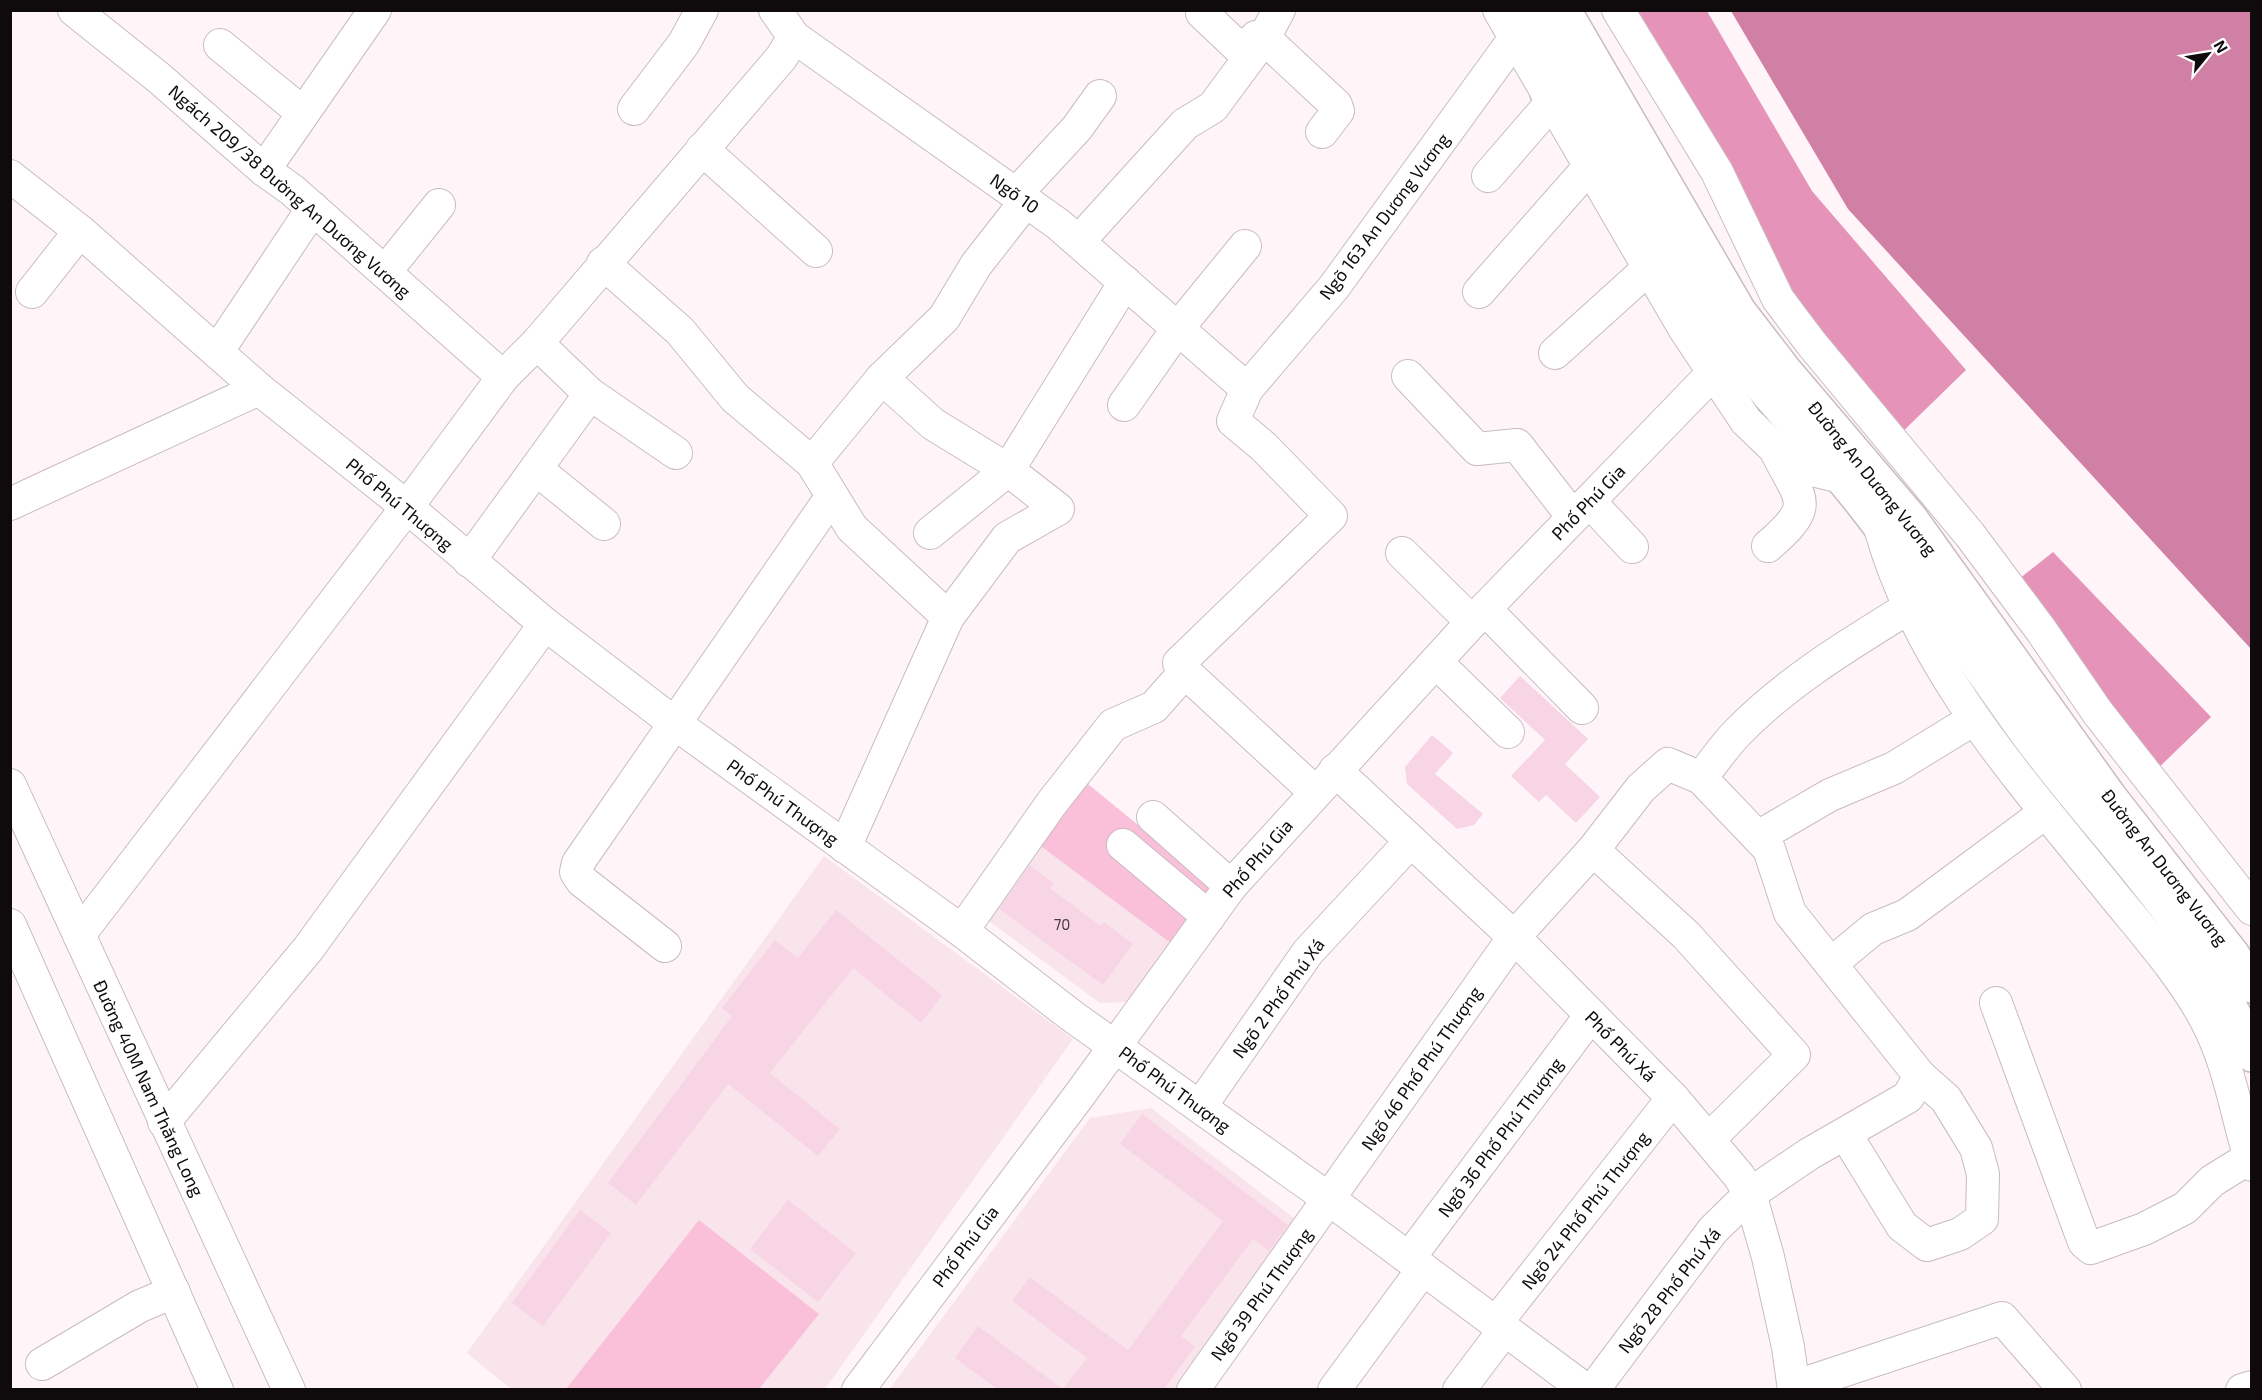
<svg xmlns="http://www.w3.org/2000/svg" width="2262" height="1400" font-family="'Exo 2',sans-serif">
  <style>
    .built { fill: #f9e4ec }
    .green { fill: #fabfd9 }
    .forest { fill: #e593b9 }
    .water { fill: #d080a5 }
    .building { fill: #f8d5e4 }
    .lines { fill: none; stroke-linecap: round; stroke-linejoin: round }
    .minor-casing { stroke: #c8bcc1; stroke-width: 34 }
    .major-casing { stroke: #c8bcc1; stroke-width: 36 }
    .minor { stroke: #fff; stroke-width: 32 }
    .major { stroke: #fff; stroke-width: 33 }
    .labels { text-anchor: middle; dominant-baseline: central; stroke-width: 4.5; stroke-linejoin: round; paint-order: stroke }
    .number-label { font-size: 15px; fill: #493e43 }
    .street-label { font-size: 18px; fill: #0f0b0d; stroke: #fff }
  </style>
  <rect width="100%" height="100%" fill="#fff4f8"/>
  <g class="built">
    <polygon points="1034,841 1172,944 1129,1002 1100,1003 982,916"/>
    <polygon points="824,856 1073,1039 825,1389 511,1389 467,1353"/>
    <polygon points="1151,1108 1300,1223 1175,1389 889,1390 1090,1118"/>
  </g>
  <g class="green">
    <polygon points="1083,780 1214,887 1172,944 1034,841"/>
    <polygon points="699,1220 819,1314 759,1389 566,1389"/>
  </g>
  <g class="forest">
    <polygon points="1620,11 1707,11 1812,191 1966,370 1894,440 1778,299"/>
    <polygon points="2053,552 2211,717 2148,778 2009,587"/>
  </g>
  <polygon class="water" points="1731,11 2251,11 2251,649 1848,209"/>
  <g class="building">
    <polygon points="1520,676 1588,739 1565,764 1600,797 1576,823 1546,795 1539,802 1511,776 1545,740 1500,698"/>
    <polygon points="1432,735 1453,753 1435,774 1483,814 1474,825 1457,829 1407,784 1405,767"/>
    <polygon points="1030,865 1054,884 1050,888 1101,926 1104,922 1133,944 1103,985 999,909"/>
    <polygon points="836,910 942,995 921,1023 853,968 770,1073 840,1129 818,1156 728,1084 636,1205 608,1183 732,1016 722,1008 775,940 798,958"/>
    <polygon points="1142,1114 1288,1225 1269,1251 1253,1239 1181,1336 1195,1347 1164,1389 1063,1389 1087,1358 1012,1301 1030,1277 1128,1350 1223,1221 1120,1144"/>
    <polygon points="788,1200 856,1253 818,1302 750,1249"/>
    <polygon points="580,1210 611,1233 543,1326 512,1303"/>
    <polygon points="978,1326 1063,1389 997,1389 955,1358"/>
  </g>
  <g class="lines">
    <defs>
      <g id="minor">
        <polyline points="74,10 159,78 264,170 292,190 503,377"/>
        <polyline points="775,10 794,37 1058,224 1247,389"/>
        <polyline points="1499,10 1684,328 1746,421 1775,449 1808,469 1841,477"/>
        <polyline points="1618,10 1717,172 1778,299 1811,343 1970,535 2041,630 2098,713 2252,909"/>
        <polyline points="1202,13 1239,48 1248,45 1256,37 1262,41"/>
        <polyline points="1264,38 1336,105 1338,111 1322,132"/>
        <polyline points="220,45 303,113"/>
        <polyline points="634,109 684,43 702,10"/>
        <polyline points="702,149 816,251"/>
        <polyline points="264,170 375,10"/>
        <polyline points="10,176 80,231 259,389 407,507 545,624 673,722 962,931 1072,1016 1329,1199 1586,1390"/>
        <polyline points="1488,176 1552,102"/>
        <polyline points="1016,194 1077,128 1100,96"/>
        <polyline points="1079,241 1185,124 1213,107 1264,38 1279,10"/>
        <polyline points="603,263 680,331 735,398 812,463 852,528 948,617"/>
        <polyline points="385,272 439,205"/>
        <polyline points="32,292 80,231"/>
        <polyline points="1479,292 1590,166"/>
        <polyline points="537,343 590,394 676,453"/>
        <polyline points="217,352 313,208"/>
        <polyline points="1555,353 1649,268"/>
        <polyline points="1408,376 1477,449 1517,445 1573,517"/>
        <polyline points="882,378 933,424 1008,470 930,533"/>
        <polyline points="1124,405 1178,328 1245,246"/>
        <polyline points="812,463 882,378 944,318 976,265 1026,201"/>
        <polyline points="536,469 604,524"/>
        <polyline points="1589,501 1632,547"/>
        <polyline points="10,504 259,389"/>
        <path d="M1881 531C1922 674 2025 785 2116 898 2148 937 2184 978 2207 1022 2230 1066 2237 1118 2252 1165"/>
        <path d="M1768 546C1818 503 1800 501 1775 449"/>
        <polyline points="1402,553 1472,622"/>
        <polyline points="469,561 590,394"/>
        <polyline points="1485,609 1582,708"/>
        <polyline points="1437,663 1508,732"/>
        <polyline points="1335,770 1514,937 1673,1098 1739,1176 1750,1194 1768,1257 1788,1347 1794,1390"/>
        <path d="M1701 778C1712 764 1723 748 1736 734 1785 683 1848 645 1908 608"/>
        <polyline points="10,785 289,1390"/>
        <polyline points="1315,792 1185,672 1179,663 1331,516 1264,447 1233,421 1247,389 1334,287 1515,38"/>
        <polyline points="1153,817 1231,886"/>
        <polyline points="1758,837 1830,795 1894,768 1974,719"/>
        <polyline points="1123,845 1209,917"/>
        <polyline points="845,847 948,617 1007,538 1058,509 1008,470 1125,282"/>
        <polyline points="1593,850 1686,935 1794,1055 1709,1139"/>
        <polyline points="10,925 217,1390"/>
        <polyline points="962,931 1051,804 1113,725 1154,707 1185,672"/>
        <polyline points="79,935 407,507 503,377 537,343 781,58 794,37"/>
        <polyline points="665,946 582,881 576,872 578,863 832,496"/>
        <polyline points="1832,963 1873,929 1907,915 2046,812"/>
        <polyline points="1996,1003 2084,1242 2091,1248 2144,1229 2185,1208 2212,1181 2249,1158"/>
        <polyline points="1200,1107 1308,952 1411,841"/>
        <polyline points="164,1122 308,949 545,624"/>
        <polyline points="1409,1258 1591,1015"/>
        <polyline points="1496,1323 1673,1098"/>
        <polyline points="42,1364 140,1306 174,1292"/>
        <polyline points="1794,1387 2002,1318 2065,1390"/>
        <polyline points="858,1390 1081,1093 1231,886 1472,622 1712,374"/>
        <polyline points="1193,1390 1514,937 1593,850 1641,788 1668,764 1701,778 1769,849 1790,913 1920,1076 1946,1099 1976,1148 1983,1174 1982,1219 1960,1234 1927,1245 1902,1226 1846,1135"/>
        <polyline points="1334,1390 1423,1269"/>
        <polyline points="1459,1390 1505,1329"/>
        <polyline points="1593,1390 1713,1230 1750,1194 1809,1154 1908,1097 1920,1076"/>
        <polyline points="2242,1390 2252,1387"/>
      </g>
      <g id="major">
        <path d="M1534 10C1594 116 1648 226 1716 326 1757 388 1812 440 1858 498 1917 572 1967 651 2022 727 2099 834 2205 930 2252 1055"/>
        <polyline points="1564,10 1739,311 1786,372 1912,520 2110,797 2233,955 2252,986"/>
        <polyline points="1527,36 1544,74 1547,93"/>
      </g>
    </defs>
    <use href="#minor" class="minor-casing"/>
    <use href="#major" class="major-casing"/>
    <use href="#minor" class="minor"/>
    <use href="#major" class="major"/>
  </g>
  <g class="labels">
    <g class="number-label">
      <text x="1062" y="924">70</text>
    </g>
    <g class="street-label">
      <text transform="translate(290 191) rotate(41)">Ngách 209/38 Đường An Dương Vương</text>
      <text transform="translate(1015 193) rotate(35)">Ngõ 10</text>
      <text transform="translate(1384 216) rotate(-53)">Ngõ 163 An Dương Vương</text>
      <text transform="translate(1873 478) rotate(51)">Đường An Dương Vương</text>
      <text transform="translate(1588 502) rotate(-46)">Phố Phú Gia</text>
      <text transform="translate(400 504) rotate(40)">Phố Phú Thượng</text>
      <text transform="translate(783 802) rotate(36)">Phố Phú Thượng</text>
      <text transform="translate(1257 858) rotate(-49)">Phố Phú Gia</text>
      <text transform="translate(2165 867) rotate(52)">Đường An Dương Vương</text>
      <text transform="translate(1278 998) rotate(-54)">Ngõ 2 Phố Phú Xá</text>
      <text transform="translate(1621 1046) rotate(45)">Phố Phú Xá</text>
      <text transform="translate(1421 1068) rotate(-55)">Ngõ 46 Phố Phú Thượng</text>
      <text transform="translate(149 1088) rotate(65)">Đường 40M Nam Thăng Long</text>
      <text transform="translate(1175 1089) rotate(36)">Phố Phú Thượng</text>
      <text transform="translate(1500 1137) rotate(-53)">Ngõ 36 Phố Phú Thượng</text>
      <text transform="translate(1585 1210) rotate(-52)">Ngõ 24 Phố Phú Thượng</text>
      <text transform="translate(965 1246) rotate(-53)">Phố Phú Gia</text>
      <text transform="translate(1669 1290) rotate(-52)">Ngõ 28 Phố Phú Xá</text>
      <text transform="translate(1261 1294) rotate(-54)">Ngõ 39 Phú Thượng</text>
    </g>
  </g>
  <rect width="2262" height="1400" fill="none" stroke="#0f0b0d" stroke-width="24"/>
  <g transform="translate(2208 54) rotate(60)" stroke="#ffffff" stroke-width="4.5" paint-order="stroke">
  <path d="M0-4.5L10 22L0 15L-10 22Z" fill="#0f0b0d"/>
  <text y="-9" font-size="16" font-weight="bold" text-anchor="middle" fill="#0f0b0d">N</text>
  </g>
</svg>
